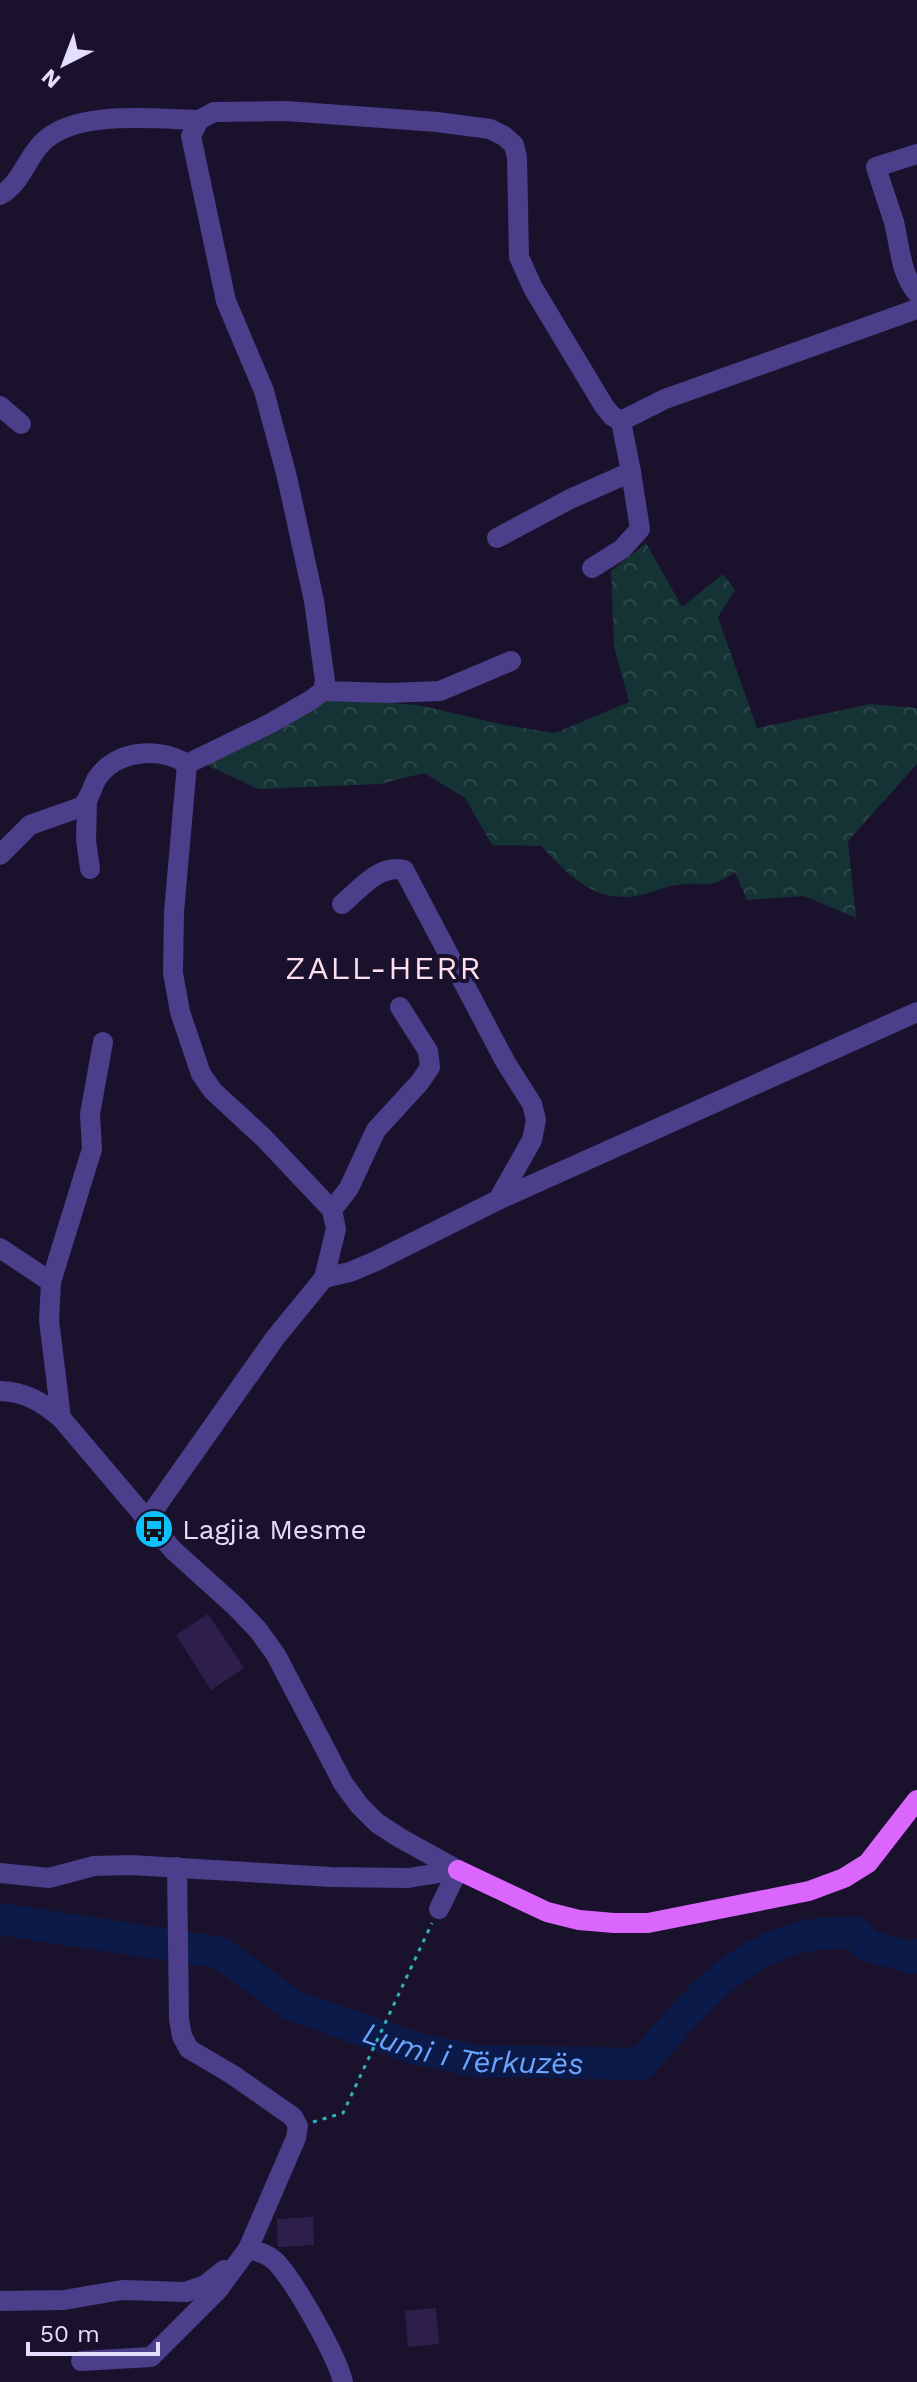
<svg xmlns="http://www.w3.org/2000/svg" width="917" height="2382" font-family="'Work Sans',sans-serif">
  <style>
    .forest { fill: url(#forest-crowns) }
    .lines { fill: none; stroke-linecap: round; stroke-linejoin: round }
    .river { stroke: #0c1a4a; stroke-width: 32 }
    .building { fill: #2e1e4c }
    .path { stroke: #33b1bc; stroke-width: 3; stroke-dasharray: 4 6; stroke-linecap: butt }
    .minor { stroke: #4b3e8a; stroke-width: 20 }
    .major { stroke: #da66fd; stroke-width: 20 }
    .labels { text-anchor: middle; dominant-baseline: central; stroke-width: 8; stroke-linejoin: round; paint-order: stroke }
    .poi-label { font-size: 28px; fill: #e5ddfe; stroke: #1a122c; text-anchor: start }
    .water-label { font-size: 30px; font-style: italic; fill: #6ca5fd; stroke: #1a122c }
    .quarter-label { font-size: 32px; letter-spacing: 2px; fill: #ffdfee; stroke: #1a122c }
  </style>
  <defs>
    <pattern id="forest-crowns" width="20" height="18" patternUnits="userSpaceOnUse" patternTransform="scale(2)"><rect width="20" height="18" fill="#153235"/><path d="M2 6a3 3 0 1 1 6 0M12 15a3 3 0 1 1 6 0" fill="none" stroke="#2c4649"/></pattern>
  </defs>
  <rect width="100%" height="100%" fill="#1a122c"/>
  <path class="forest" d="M646 543 682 607 723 574 735 590 718 617 757 728 870 704 917 708V764L848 841 856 918 804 896 747 900 735 872C706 892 707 880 677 885 661 887 645 896 629 897 590 899 566 872 541 846L492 845 465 798 424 773 380 784 258 789 202 763 329 699 418 705 505 725 555 733 629 702 614 646 611 571Z"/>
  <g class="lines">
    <path class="river" id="s1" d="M0 1919 220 1953 292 2005 414 2048 477 2061 641 2064C692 2007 727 1956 805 1936 821 1933 839 1933 855 1932L868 1946 913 1958 917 1955"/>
  </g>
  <g class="building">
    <polygon points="208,1614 244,1668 211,1690 176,1635"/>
    <polygon points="313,2217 314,2245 278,2247 277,2219"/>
    <polygon points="436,2308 439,2344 408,2347 405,2311"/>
  </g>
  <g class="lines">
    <polyline class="path" points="313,2122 343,2113 432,1923"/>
    <g class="minor">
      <path d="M917 154 876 167C882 186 888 204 894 222 900 246 900 273 917 293"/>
      <path d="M0 195C21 184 26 159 42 143 74 109 156 119 199 120"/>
      <polyline points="0,406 21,424"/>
      <polyline points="497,538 570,499 631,472 621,421 665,399 917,309"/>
      <polyline points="592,568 622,549 640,529 631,472"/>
      <polyline points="323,691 389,693 440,691 511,661"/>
      <polyline points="187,764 271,723 311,700 323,691 325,681 314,601 287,477 264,391 226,301 191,136 199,120 214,112 286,111 437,122 490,129 504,136 514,145 517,157 519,257 533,288 604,406 612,416 621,421"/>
      <polyline points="87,802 86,840 90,869"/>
      <path d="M0 855 30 825 81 807C90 799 91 790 96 780 114 750 159 746 187 764L174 912 173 973 180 1012 201 1074 213 1091 263 1137 332 1210 336 1229 324 1278"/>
      <path d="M342 904C360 889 379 864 404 870L506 1063 532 1104 536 1120 532 1140 498 1200"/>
      <polyline points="332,1210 349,1188 376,1130 420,1082 430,1067 428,1051 400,1007"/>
      <polyline points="0,1248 51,1282"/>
      <path d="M0 1391C26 1392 42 1402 61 1418L173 1550 235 1606 258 1630 276 1655 343 1783 359 1805 377 1823 400 1838 458 1870"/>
      <polyline points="61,1418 49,1320 51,1282 92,1149 90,1114 103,1042"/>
      <polyline points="146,1521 275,1338 324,1278 350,1272 376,1261 498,1200 917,1012"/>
      <polyline points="0,1873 49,1878 94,1866 130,1865 331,1877 408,1878 458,1870"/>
      <polyline points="439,1909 458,1870"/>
      <path d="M248 2249C259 2252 268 2254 276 2262 295 2282 337 2356 343 2382"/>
      <polyline points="0,2301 64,2300 122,2290 186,2292 205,2285 224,2270"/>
      <polyline points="81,2361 151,2357 218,2290 248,2249 296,2138 298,2126 293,2117 233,2075 189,2049 182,2036 179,2019 177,1867"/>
    </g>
    <polyline class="major" points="458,1870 547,1912 579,1920 614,1923 648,1923 809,1891 844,1878 868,1863 917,1800"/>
  </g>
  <defs>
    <symbol id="bus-disc" viewBox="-11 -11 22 22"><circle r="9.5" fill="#0cc1fb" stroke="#1a122c"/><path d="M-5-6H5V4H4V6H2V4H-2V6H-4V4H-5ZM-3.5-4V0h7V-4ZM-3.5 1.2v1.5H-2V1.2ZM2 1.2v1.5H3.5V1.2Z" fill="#111"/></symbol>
  </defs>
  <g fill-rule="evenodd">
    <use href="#bus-disc" x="132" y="1507" width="44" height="44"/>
  </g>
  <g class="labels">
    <g class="poi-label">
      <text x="182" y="1529">Lagjia Mesme</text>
    </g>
    <g class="water-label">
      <text stroke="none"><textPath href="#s1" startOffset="500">Lumi i Tërkuzës</textPath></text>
    </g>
    <g class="quarter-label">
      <text x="384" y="968">ZALL-HERR</text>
    </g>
  </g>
  <g transform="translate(64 64) rotate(222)" stroke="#1a122c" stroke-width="6" paint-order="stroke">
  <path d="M0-6L14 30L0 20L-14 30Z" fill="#e5ddfe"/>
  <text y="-12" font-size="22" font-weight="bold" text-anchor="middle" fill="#e5ddfe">N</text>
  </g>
  <path d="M28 2342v12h130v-12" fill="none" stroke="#e5ddfe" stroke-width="4"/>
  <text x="40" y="2342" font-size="24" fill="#e5ddfe" stroke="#1a122c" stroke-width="6" paint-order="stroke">50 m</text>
</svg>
